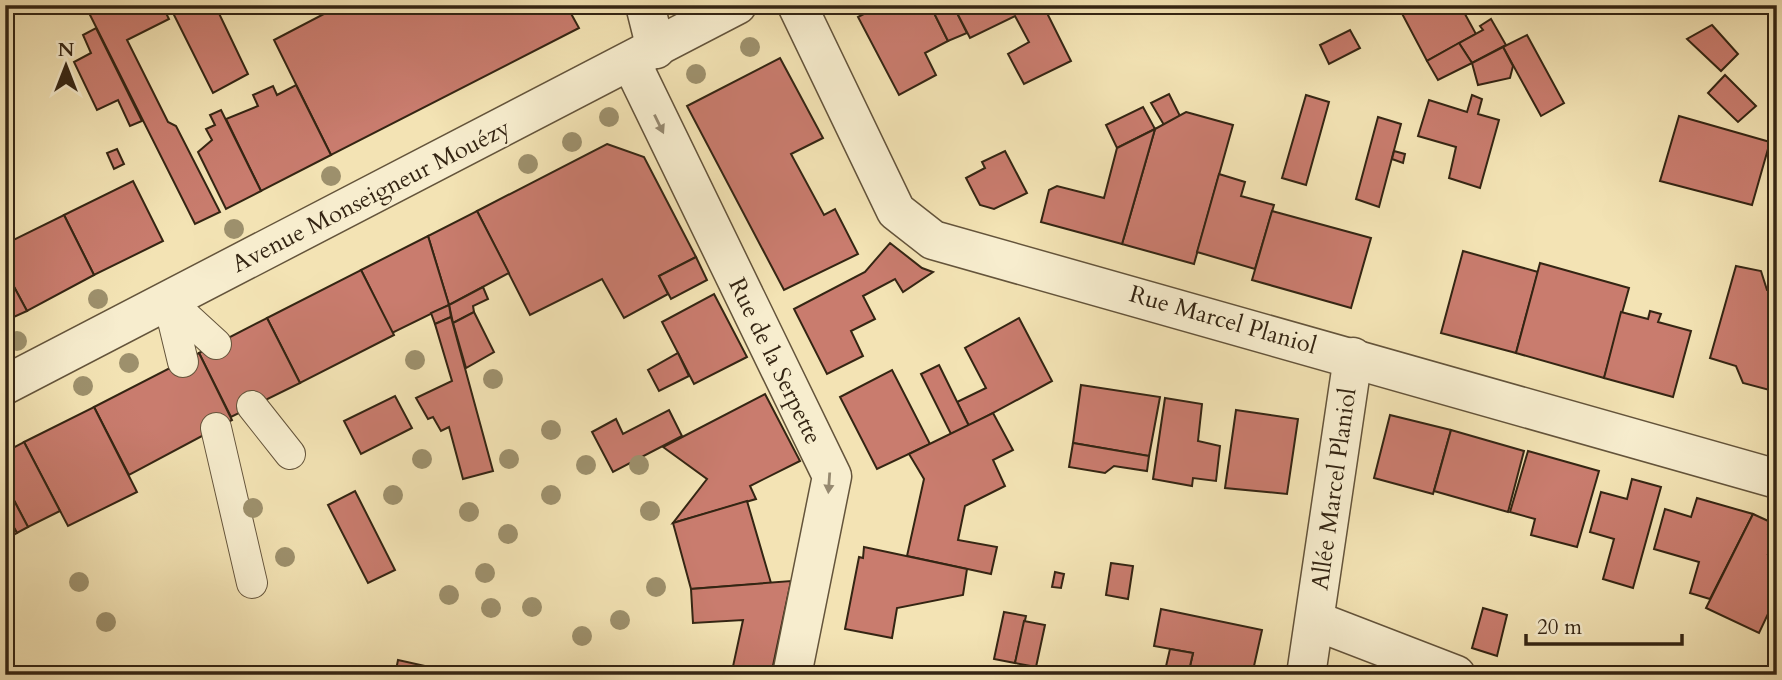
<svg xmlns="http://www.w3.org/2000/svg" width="1782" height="680" font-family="Cardo,serif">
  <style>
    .building { fill: #c97c6e; stroke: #342513; stroke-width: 2 }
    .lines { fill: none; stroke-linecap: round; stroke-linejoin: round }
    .service-casing { stroke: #64543b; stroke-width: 32 }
    .minor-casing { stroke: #64543b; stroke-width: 41 }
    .tertiary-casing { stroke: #64543b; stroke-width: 41 }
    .service { stroke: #f7edce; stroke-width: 30 }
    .minor { stroke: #f7edce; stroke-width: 38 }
    .tertiary { stroke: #f7edce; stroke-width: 38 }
    .tree { fill: #9d906c }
    .oneway { fill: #968970 }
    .labels { text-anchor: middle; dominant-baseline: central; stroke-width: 5; stroke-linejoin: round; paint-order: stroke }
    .street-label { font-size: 24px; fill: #342513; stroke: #f7edce }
  </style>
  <rect width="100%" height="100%" fill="#f3e3b4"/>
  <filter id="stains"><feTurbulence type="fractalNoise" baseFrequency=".00286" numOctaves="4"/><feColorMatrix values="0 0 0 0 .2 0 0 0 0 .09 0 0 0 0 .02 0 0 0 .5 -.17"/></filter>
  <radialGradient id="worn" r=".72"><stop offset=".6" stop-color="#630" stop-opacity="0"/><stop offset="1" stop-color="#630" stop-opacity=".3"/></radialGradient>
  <g class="building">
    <polygon points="85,5 162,5 169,19 127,40 168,122 176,126 220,212 195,224"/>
    <polygon points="188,5 215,5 248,74 213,93 173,13"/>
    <polygon points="341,5 573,5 568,8 579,28 331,155 274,40"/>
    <polygon points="881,5 930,5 948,41 925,53 936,75 899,95 858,17"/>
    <polygon points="930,5 953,5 967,33 948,41"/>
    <polygon points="953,5 1043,5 1071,61 1024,84 1008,54 1029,42 1015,16 970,38"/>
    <polygon points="1460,5 1476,34 1427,61 1398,6"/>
    <polygon points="1491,19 1506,45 1472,63 1459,43 1483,30 1480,26"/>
    <polygon points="1712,25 1738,54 1721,71 1687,39"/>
    <polygon points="96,28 142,121 130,126 118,100 97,110 74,62 91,53 83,35"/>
    <polygon points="1350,30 1360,48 1329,64 1320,45"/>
    <polygon points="1527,35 1564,103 1541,116 1503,47"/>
    <polygon points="1459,43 1472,63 1438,80 1427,61"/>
    <polygon points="1503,47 1513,66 1510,78 1478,85 1472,63"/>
    <polygon points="780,58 823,138 791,154 824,215 835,209 858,254 784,290 687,106"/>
    <polygon points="1725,75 1756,106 1738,122 1708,93"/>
    <polygon points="296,85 331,155 261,191 226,119 258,106 253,95 273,86 277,95"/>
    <polygon points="1169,94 1180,116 1164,125 1151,103"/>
    <polygon points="1306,95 1329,102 1306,185 1282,178"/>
    <polygon points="1472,95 1482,99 1478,114 1499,120 1480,188 1449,178 1456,147 1418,136 1429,100 1467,112"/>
    <polygon points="1143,107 1155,129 1117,148 1106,125"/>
    <polygon points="221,110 261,191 226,209 198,152 212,140 206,129 215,125 210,115"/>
    <polygon points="1186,112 1233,125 1194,264 1122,244 1155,129"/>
    <polygon points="1679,116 1770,142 1752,205 1660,181"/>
    <polygon points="1378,117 1401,124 1379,207 1356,199"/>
    <polygon points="1155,129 1122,244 1041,222 1049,190 1057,186 1104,198 1117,148"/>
    <polygon points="607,144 644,157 696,257 659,276 668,294 624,318 602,279 530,315 477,211"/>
    <polygon points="117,149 124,164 114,169 107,153"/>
    <polygon points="1005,151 1027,193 994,209 980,205 966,178 985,168 982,162"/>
    <polygon points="1394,151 1405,154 1403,163 1392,159"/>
    <polygon points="1219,174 1245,182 1241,196 1274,205 1255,269 1197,252"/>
    <polygon points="133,181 163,241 94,275 64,215"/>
    <polygon points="477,211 509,273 449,305 428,236"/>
    <polygon points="1272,211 1371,238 1351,308 1252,280"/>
    <polygon points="64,215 94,275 27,311 5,270 5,244"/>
    <polygon points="428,236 449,305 392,333 361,270"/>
    <polygon points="890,243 922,268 933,272 903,292 895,279 863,296 875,319 851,331 863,356 827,374 794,309 865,272"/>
    <polygon points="1463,251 1538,272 1516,353 1441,333"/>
    <polygon points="696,257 707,280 671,299 659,276"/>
    <polygon points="1540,263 1629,288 1604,378 1516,353"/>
    <polygon points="1736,266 1761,271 1767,290 1777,294 1777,392 1743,383 1736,366 1710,358"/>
    <polygon points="5,270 27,311 5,321"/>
    <polygon points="361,270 394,335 300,383 267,318"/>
    <polygon points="483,287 488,299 473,306 474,312 453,323 449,305"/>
    <polygon points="714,294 747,357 694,384 662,322"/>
    <polygon points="449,305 451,317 435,324 431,313"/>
    <polygon points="1650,311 1661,314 1658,322 1691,331 1673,397 1604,378 1621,312 1648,319"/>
    <polygon points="474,312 494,352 466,368 453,323"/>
    <polygon points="451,317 493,471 463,479 449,427 441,431 433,417 428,419 416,398 452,381 435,324"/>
    <polygon points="267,318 300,383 231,417 199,353"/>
    <polygon points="1019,318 1052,381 969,426 957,402 986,388 965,348"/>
    <polygon points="199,353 232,420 129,475 94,407"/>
    <polygon points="678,353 689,376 659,391 648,370"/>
    <polygon points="939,365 969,426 951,434 921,374"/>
    <polygon points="892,370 930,444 877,469 840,397"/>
    <polygon points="1081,385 1160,397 1149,456 1073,443"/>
    <polygon points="765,394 800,461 750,486 756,499 673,523 707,479 663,447"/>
    <polygon points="395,396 412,428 361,454 344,421"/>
    <polygon points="1165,398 1202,404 1198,441 1220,446 1216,481 1193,478 1192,486 1153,479"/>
    <polygon points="94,407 137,492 68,526 24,442"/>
    <polygon points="669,410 682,436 613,472 592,432 616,419 623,434"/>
    <polygon points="1236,410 1298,419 1287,494 1225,488"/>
    <polygon points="993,413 1013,450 993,460 1005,486 965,506 958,540 997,547 991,574 907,556 924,479 909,454"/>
    <polygon points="1390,415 1451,430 1433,494 1374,478"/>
    <polygon points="1451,430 1524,451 1508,512 1434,491"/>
    <polygon points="24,442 60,511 28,527 5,483 5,452"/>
    <polygon points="1073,443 1149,456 1147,471 1114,466 1105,473 1069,467"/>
    <polygon points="1528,451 1599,471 1577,547 1531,535 1535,519 1510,512"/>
    <polygon points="1632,479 1661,487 1633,588 1603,579 1614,539 1590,532 1601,492 1627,499"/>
    <polygon points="355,491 395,570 368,583 328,505"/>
    <polygon points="10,493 28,527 17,533 5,512 5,496"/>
    <polygon points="1697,498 1753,514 1710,599 1690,593 1699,562 1654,549 1665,509 1691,517"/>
    <polygon points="747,501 771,583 691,589 673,523"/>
    <polygon points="5,512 17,533 5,540"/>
    <polygon points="1753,514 1777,525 1777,536 1768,554 1777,558 1777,595 1759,633 1706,608"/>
    <polygon points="864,547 967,569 963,595 897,608 892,638 845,629 859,557 863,558"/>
    <polygon points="1111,563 1133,566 1128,599 1106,595"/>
    <polygon points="1055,572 1064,574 1061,588 1052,587"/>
    <polygon points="791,581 771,675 732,671 743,620 693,623 691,589"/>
    <polygon points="1483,608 1507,615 1497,656 1472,648"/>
    <polygon points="1161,609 1262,630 1252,675 1188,675 1193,653 1154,646"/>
    <polygon points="1004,612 1026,616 1015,663 994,659"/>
    <polygon points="1024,621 1045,625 1036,667 1015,663"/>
    <polygon points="1170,649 1193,653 1188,675 1164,675"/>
    <polygon points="398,660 425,666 423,675 395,675"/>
  </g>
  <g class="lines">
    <defs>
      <g id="service">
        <polyline points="168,300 216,344"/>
        <polyline points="168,300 183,362"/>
        <polyline points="252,406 290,454"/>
        <polyline points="216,428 252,583"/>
      </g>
      <g id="minor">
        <polyline points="645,5 656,49"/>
        <polyline points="797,5 896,211 933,240 1777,479"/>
        <polyline points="631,62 832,476 792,675"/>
        <polyline points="1316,621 1456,675"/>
        <polyline points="1306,675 1353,357"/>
      </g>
      <polyline id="tertiary" points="5,385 737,5"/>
    </defs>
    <use href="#service" class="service-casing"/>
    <use href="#minor" class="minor-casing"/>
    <use href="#tertiary" class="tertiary-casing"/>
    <use href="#service" class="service"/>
    <use href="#minor" class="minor"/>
    <use href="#tertiary" class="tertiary"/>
  </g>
  <g class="tree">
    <circle cx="750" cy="47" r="10"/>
    <circle cx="696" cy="74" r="10"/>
    <circle cx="609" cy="117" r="10"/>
    <circle cx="572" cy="142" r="10"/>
    <circle cx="528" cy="164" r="10"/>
    <circle cx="331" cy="176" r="10"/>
    <circle cx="234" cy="229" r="10"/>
    <circle cx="98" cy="299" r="10"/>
    <circle cx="17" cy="341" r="10"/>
    <circle cx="415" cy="360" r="10"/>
    <circle cx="129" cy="363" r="10"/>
    <circle cx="493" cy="379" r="10"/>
    <circle cx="83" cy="386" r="10"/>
    <circle cx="551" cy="430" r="10"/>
    <circle cx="422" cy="459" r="10"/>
    <circle cx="509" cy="459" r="10"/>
    <circle cx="586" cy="465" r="10"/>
    <circle cx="639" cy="465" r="10"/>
    <circle cx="393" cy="495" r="10"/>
    <circle cx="551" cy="495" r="10"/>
    <circle cx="253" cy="508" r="10"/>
    <circle cx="650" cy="511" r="10"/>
    <circle cx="469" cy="512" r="10"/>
    <circle cx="508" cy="534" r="10"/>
    <circle cx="285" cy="557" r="10"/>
    <circle cx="485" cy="573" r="10"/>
    <circle cx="79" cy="582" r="10"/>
    <circle cx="656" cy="587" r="10"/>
    <circle cx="449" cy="595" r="10"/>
    <circle cx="532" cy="607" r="10"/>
    <circle cx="491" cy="608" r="10"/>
    <circle cx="620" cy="620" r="10"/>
    <circle cx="106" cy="622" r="10"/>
    <circle cx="582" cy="636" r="10"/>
  </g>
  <defs><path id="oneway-solid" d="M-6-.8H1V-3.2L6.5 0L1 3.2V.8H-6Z" transform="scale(1.75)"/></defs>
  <g class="oneway">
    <use href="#oneway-solid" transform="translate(659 124) rotate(64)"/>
    <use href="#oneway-solid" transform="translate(829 483) rotate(94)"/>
  </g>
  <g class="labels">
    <g class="street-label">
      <text transform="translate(371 196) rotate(-27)">Avenue Monseigneur Mouézy</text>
      <text transform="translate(1223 320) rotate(16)">Rue Marcel Planiol</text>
      <text transform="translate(775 361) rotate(64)">Rue de la Serpette</text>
      <text transform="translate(1334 489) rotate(-82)">Allée Marcel Planiol</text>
    </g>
  </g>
  <rect width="1782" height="680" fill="none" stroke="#f3e3b4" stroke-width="28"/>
  <rect x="7" y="7" width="1768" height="666" fill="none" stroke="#342513" stroke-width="3.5"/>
  <rect x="14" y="14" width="1754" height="652" fill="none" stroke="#342513" stroke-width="2"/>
  <g transform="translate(66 66)" stroke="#f7edce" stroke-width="5" paint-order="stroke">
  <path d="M0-5L12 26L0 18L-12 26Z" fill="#342513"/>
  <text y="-10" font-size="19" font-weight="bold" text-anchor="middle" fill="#342513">N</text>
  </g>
  <path d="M1526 634v10h156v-10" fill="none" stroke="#342513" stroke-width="3.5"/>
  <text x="1537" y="634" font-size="21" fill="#342513" stroke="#f7edce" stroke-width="5" paint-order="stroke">20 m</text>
  <rect width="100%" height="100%" filter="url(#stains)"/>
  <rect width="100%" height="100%" fill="url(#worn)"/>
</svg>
